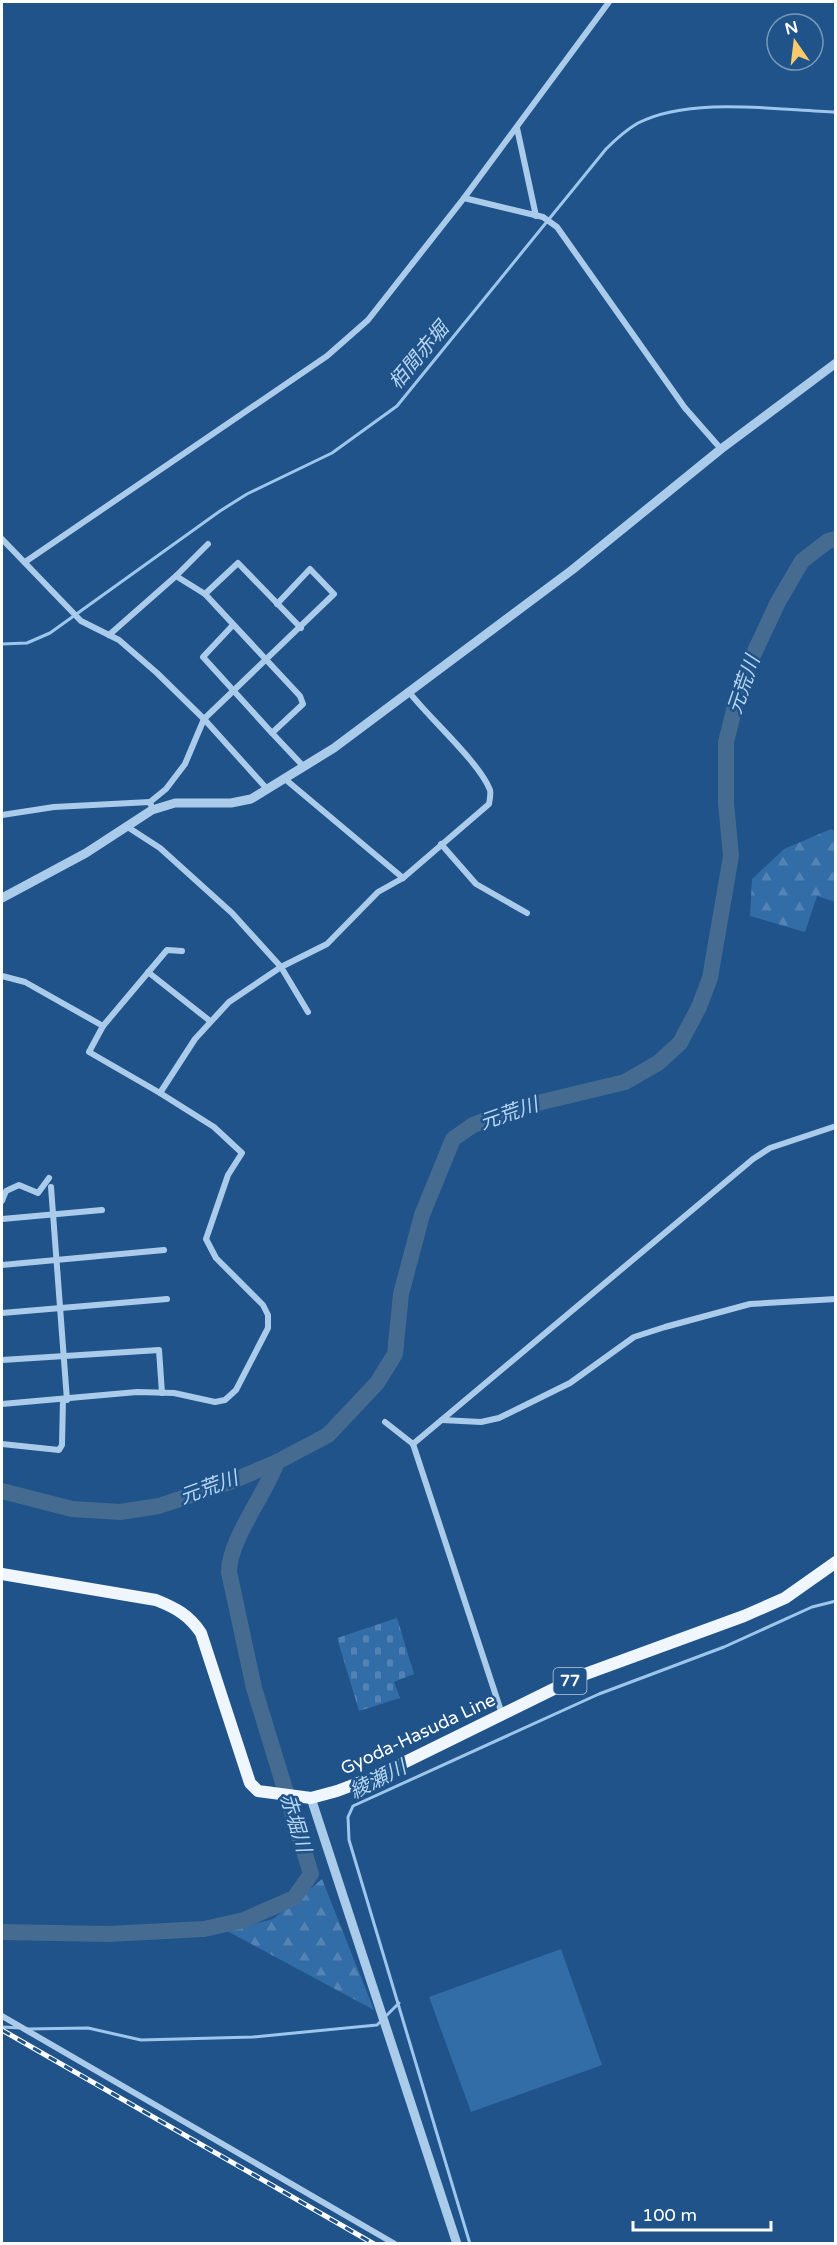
<svg xmlns="http://www.w3.org/2000/svg" width="837" height="2245" font-family="'Varela Round','Noto Sans JP',sans-serif">
  <style>
    .forest { fill: url(#forest-firs) }
    .cemetery { fill: url(#cemetery-stones) }
    .park { fill: #336da7 }
    .lines { fill: none; stroke-linecap: round; stroke-linejoin: round }
    .stream { stroke: #9ec6ec; stroke-width: 3 }
    .river { stroke: #456b91; stroke-width: 16 }
    .minor { stroke: #abcbeb; stroke-width: 6 }
    .tertiary { stroke: #abcbeb; stroke-width: 9 }
    .primary { stroke: #eff6fe; stroke-width: 12 }
    .rail-casing { stroke: #fff; stroke-width: 5 }
    .rail { stroke: #1f5389; stroke-width: 3; stroke-dasharray: 9; stroke-linecap: butt }
    .labels { text-anchor: middle; dominant-baseline: central; stroke-width: 5; stroke-linejoin: round; paint-order: stroke }
    .shield { fill: #1f5389; stroke: #bccbdc; stroke-width: 1.5 }
    .shield-label { font-size: 16px; font-weight: bold; fill: #fff }
    .street-label { font-size: 18px; fill: #fff; stroke: #1f5389 }
    .water-label { font-size: 20px; font-style: italic; fill: #b6d5f2; stroke: #1f5389 }
  </style>
  <defs>
    <pattern id="forest-firs" width="22" height="20" patternUnits="userSpaceOnUse" patternTransform="scale(1.5)"><rect width="22" height="20" fill="#336da7"/><path d="M5 1l3.5 6h-7zM16 11l3.5 6h-7z" fill="#5283b4"/></pattern>
    <pattern id="cemetery-stones" width="16" height="16" patternUnits="userSpaceOnUse" patternTransform="scale(1.5)"><rect width="16" height="16" fill="#336da7"/><path d="M2 7V4a2 2 0 0 1 4 0v3zM10 15v-3a2 2 0 0 1 4 0v3z" fill="#5283b4"/></pattern>
  </defs>
  <rect width="100%" height="100%" fill="#1f5389"/>
  <g class="forest">
    <polygon points="831,829 835,831 835,902 817,896 805,932 750,916 752,879 784,849"/>
    <polygon points="322,1879 374,2010 227,1931 273,1919"/>
  </g>
  <polygon class="cemetery" points="397,1618 414,1674 394,1682 400,1698 359,1711 337,1638"/>
  <polygon class="park" points="561,1949 602,2065 471,2112 429,1997"/>
  <g class="lines">
    <g class="stream">
      <path d="M2 644 27 643 50 633 220 511 247 494 332 453 397 406 606 149C616 139 626 130 638 123 691 96 777 110 836 112"/>
      <polyline points="2,2027 21,2028"/>
      <polyline points="27,2029 88,2028 141,2040 253,2037 377,2025 399,2003"/>
      <polyline points="470,2244 349,1840 348,1817 353,1806 599,1694 724,1647 812,1607 836,1601"/>
    </g>
    <g class="river">
      <polyline points="2,1491 72,1509 120,1512 159,1506 230,1482 277,1462 328,1435 377,1383 395,1354 401,1294 422,1215 453,1139 473,1125 517,1108 625,1082 658,1063 680,1043 699,1007 710,978 731,856 726,803 726,742 742,679 778,602 802,561 828,541 836,539"/>
      <path d="M2 1932 108 1934 204 1929 244 1920 294 1898 311 1874 254 1688 229 1572C229 1540 265 1495 277 1462"/>
    </g>
    <g class="minor">
      <polyline points="517,128 536,216"/>
      <polyline points="464,198 543,217 557,227 685,408 721,449"/>
      <polyline points="2,539 81,621 119,640 157,673 204,719 268,790"/>
      <polyline points="25,562 327,356 368,320 464,198 609,2"/>
      <polyline points="176,576 205,594"/>
      <polyline points="233,625 203,657 272,733"/>
      <polyline points="301,628 238,563 205,594 300,696 303,704 272,733 304,767"/>
      <polyline points="109,635 176,576 208,544"/>
      <polyline points="285,779 403,878"/>
      <polyline points="150,802 166,789 185,764 204,719 334,594 310,569 277,604"/>
      <polyline points="2,815 54,807 150,802 151,805"/>
      <polyline points="126,826 160,848 232,913 281,967 308,1012"/>
      <polyline points="441,844 476,884 527,913"/>
      <polyline points="148,972 210,1021"/>
      <path d="M2 976 25 982 103 1026 89 1052 160 1093 195 1039 229 1002 281 967 327 944 378 892 403 878 489 804C490 799 491 794 490 790 480 763 429 718 409 692"/>
      <polyline points="103,1026 167,950 182,951"/>
      <polyline points="51,1187 67,1400"/>
      <polyline points="2,1201 6,1191 19,1185 38,1193 49,1178"/>
      <polyline points="2,1219 102,1210"/>
      <polyline points="2,1265 164,1250"/>
      <polyline points="2,1313 167,1299"/>
      <polyline points="2,1360 159,1350 162,1393"/>
      <polyline points="2,1404 137,1392 174,1393 215,1402 225,1400 236,1390 268,1328 268,1315 263,1305 216,1258 206,1239 228,1175 242,1153 214,1127 160,1093"/>
      <polyline points="442,1420 481,1422 499,1418 570,1383 634,1337 665,1327 750,1304 836,1299"/>
      <polyline points="385,1422 413,1444 502,1714"/>
      <polyline points="2,1444 59,1450 62,1445 63,1399"/>
      <polyline points="413,1444 753,1159 770,1148 836,1126"/>
      <polyline points="2,2016 395,2244"/>
    </g>
    <g class="tertiary">
      <polyline points="2,898 86,853 152,810 175,803 231,803 251,799 334,748 572,570 721,449 836,363"/>
      <polyline points="311,1798 457,2244"/>
    </g>
    <path class="primary" d="M2 1574 156 1600C176 1608 189 1615 201 1633L250 1783 258 1791 311 1798 337 1791 377 1776 580 1676 744 1616 785 1598 836 1562"/>
    <defs>
      <polyline id="rail" points="2,2030 374,2244"/>
    </defs>
    <use href="#rail" class="rail-casing"/>
    <use href="#rail" class="rail"/>
  </g>
  <g class="labels">
    <rect class="shield" x="553.5" y="1668" width="33" height="26" rx="4.5"/>
    <g class="shield-label">
      <text x="570" y="1681">77</text>
    </g>
    <g class="street-label">
      <text transform="translate(418 1734) rotate(-25)">Gyoda-Hasuda Line</text>
    </g>
    <g class="water-label">
      <text transform="translate(419 356) rotate(-50)">栢間赤堀</text>
      <text transform="translate(744 685) rotate(-71)">元荒川</text>
      <text transform="translate(509 1114) rotate(-19)">元荒川</text>
      <text transform="translate(209 1488) rotate(-20)">元荒川</text>
      <text transform="translate(378 1780) rotate(-27)">綾瀬川</text>
      <text transform="translate(295 1823) rotate(73)">赤堀川</text>
    </g>
  </g>
  <rect width="837" height="2245" fill="none" stroke="#ffffff" stroke-width="6"/>
  <g transform="translate(795 42) rotate(346)"><circle r="28" fill="#1f5389" stroke="#7998b8" stroke-width="1.5"/>
  <path d="M0-4.5L10 22L0 15L-10 22Z" fill="#f9c96b"/>
  <text y="-9" font-size="16" font-weight="bold" text-anchor="middle" fill="#ffffff">N</text>
  </g>
  <path d="M633 2221v9h138v-9" fill="none" stroke="#ffffff" stroke-width="3"/>
  <text x="642" y="2221" font-size="18" fill="#ffffff" stroke="#1f5389" stroke-width="4.5" paint-order="stroke">100 m</text>
</svg>
